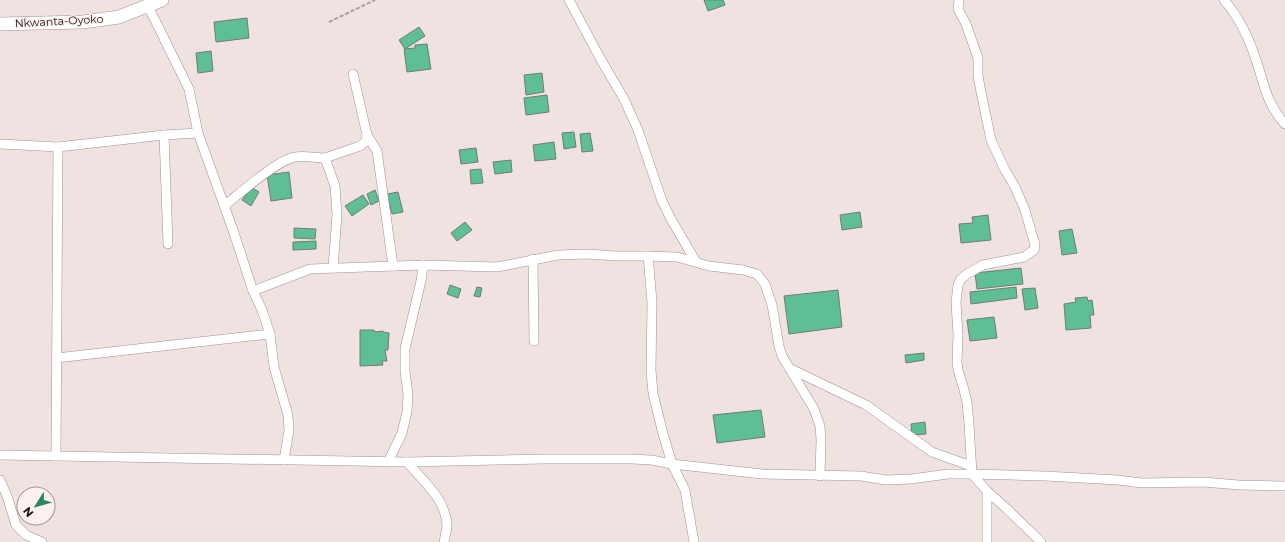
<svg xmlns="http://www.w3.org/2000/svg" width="1285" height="542" font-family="Montserrat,sans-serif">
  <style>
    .building { fill: #5ebf94; stroke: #707b75 }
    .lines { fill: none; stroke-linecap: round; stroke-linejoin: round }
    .street-casing { stroke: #9f9191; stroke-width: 10 }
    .secondary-casing { stroke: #9f9191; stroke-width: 14 }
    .path { stroke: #a89d9d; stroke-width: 2; stroke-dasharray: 4 2; stroke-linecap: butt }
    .street { stroke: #fff; stroke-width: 9 }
    .secondary { stroke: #fff; stroke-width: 13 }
    .labels { text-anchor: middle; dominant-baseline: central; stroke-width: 3; stroke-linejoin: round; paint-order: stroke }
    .street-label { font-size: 11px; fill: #130f0e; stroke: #fef0ef }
  </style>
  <rect width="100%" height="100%" fill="#f1e2e2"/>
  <g class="building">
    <polygon points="704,0 723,0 725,5 708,11"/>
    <polygon points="247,18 249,38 216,42 214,22"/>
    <polygon points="419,27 425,36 405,49 399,40"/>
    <polygon points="427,44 431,69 407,72 404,49 415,48 415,45"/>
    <polygon points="211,51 213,71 198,73 196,53"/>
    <polygon points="542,73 544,92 526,95 524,75"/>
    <polygon points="547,95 549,112 526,115 524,98"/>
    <polygon points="574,132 576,147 564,149 562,133"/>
    <polygon points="590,133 593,151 582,152 580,134"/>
    <polygon points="554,142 556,159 535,161 533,145"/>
    <polygon points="476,148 478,162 461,164 459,150"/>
    <polygon points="511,160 512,172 495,174 493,162"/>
    <polygon points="481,169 483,183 471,184 470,170"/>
    <polygon points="289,172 292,198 271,201 267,175"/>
    <polygon points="251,187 259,192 251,206 242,200"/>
    <polygon points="375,190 379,201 371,205 367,194"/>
    <polygon points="398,192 403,212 392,214 387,194"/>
    <polygon points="363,195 369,204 352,216 345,206"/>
    <polygon points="860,212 862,227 842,230 840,215"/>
    <polygon points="988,215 991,240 961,243 959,224 973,223 972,217"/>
    <polygon points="465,222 472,230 457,241 451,233"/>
    <polygon points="294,228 316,229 315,239 294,238"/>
    <polygon points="1072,229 1077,253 1062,255 1059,231"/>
    <polygon points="316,241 316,249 293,250 293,242"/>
    <polygon points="1021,268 1023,284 977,289 975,273"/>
    <polygon points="450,285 461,289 458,298 447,294"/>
    <polygon points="477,287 482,288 480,297 474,296"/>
    <polygon points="1016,287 1017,298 971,304 970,292"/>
    <polygon points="1035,288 1038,308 1025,310 1022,289"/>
    <polygon points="838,290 842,327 789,334 784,296"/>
    <polygon points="1087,297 1088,301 1092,300 1094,315 1090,315 1091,328 1066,330 1064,304 1076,302 1075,298"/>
    <polygon points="994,317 997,338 970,341 967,320"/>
    <polygon points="360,330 374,330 375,332 383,331 383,332 389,333 388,350 385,350 387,361 382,361 383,365 360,366"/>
    <polygon points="924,353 924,360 906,363 905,355"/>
    <polygon points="761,410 765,437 717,443 713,415"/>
    <polygon points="925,422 926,434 912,435 911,424"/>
  </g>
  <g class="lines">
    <defs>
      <g id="street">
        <polyline points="569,0 600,58 624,99 638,130 662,201 671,219 696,262"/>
        <polyline points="959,0 958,9 966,24 978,58 978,76 981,92 991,140 1004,168 1015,187 1025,210 1035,245 1034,250 1024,257 983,265 967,274 961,279 958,285 956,302 958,335 957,362 958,370 963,386 967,402 969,424 972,474 987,491 1006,508 1041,542"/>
        <path d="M1224 0C1240 18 1251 43 1258 66 1265 88 1268 106 1285 124"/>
        <polyline points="148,6 189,89 198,133"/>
        <polyline points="164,135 168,244"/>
        <polyline points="367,135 377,151 393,266"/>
        <polyline points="0,144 58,147 164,135 198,133 234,233 253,291 262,310 270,334 274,367 288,415 289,431 284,460"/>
        <polyline points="325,158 360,146 366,141 367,135 353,74"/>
        <path d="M224 206C239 194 277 160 295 157 304 155 316 158 325 158L335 186 337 215 333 268"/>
        <polyline points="648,256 677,257 709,266 743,270 757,274 765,284 772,305 779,346 782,356 814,409 820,426 821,440 820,476"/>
        <polyline points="533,259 534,341"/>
        <polyline points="253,291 310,269 423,265 497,267 558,255 587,254 616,256 648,256 652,302 651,371 653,393 662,430 672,464 685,490 694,542"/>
        <polyline points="56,358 270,334"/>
        <polyline points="789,368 866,405 932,452 971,466"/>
        <polyline points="0,455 407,462 544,459 632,459 651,460 672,464 762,474 861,476 886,480 911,479 948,474 972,474 1045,476 1118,480 1142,483 1203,482 1239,485 1285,486"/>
        <polyline points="56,456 58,147"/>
        <polyline points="388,462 402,433 407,412 408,394 405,372 405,349 421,281 423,265"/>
        <path d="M407 462C423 481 447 500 447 527 446 532 445 537 444 542"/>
        <polyline points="0,480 7,496 16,525 26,535 42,542"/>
        <polyline points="987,542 987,491"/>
      </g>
      <polyline id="secondary" points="0,24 83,22 119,17 162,0"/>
    </defs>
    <use href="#street" class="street-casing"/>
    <use href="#secondary" class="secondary-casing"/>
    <polyline class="path" points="329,22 375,0"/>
    <use href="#street" class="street"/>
    <use href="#secondary" class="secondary"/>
  </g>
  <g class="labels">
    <g class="street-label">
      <text transform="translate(59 21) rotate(-3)">Nkwanta-Oyoko</text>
    </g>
  </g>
  <g transform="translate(36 506) rotate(233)"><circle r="19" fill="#fef0ef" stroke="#a09695"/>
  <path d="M0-3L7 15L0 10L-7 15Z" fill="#258862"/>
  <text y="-6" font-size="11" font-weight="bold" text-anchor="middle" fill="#130f0e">N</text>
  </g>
</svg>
